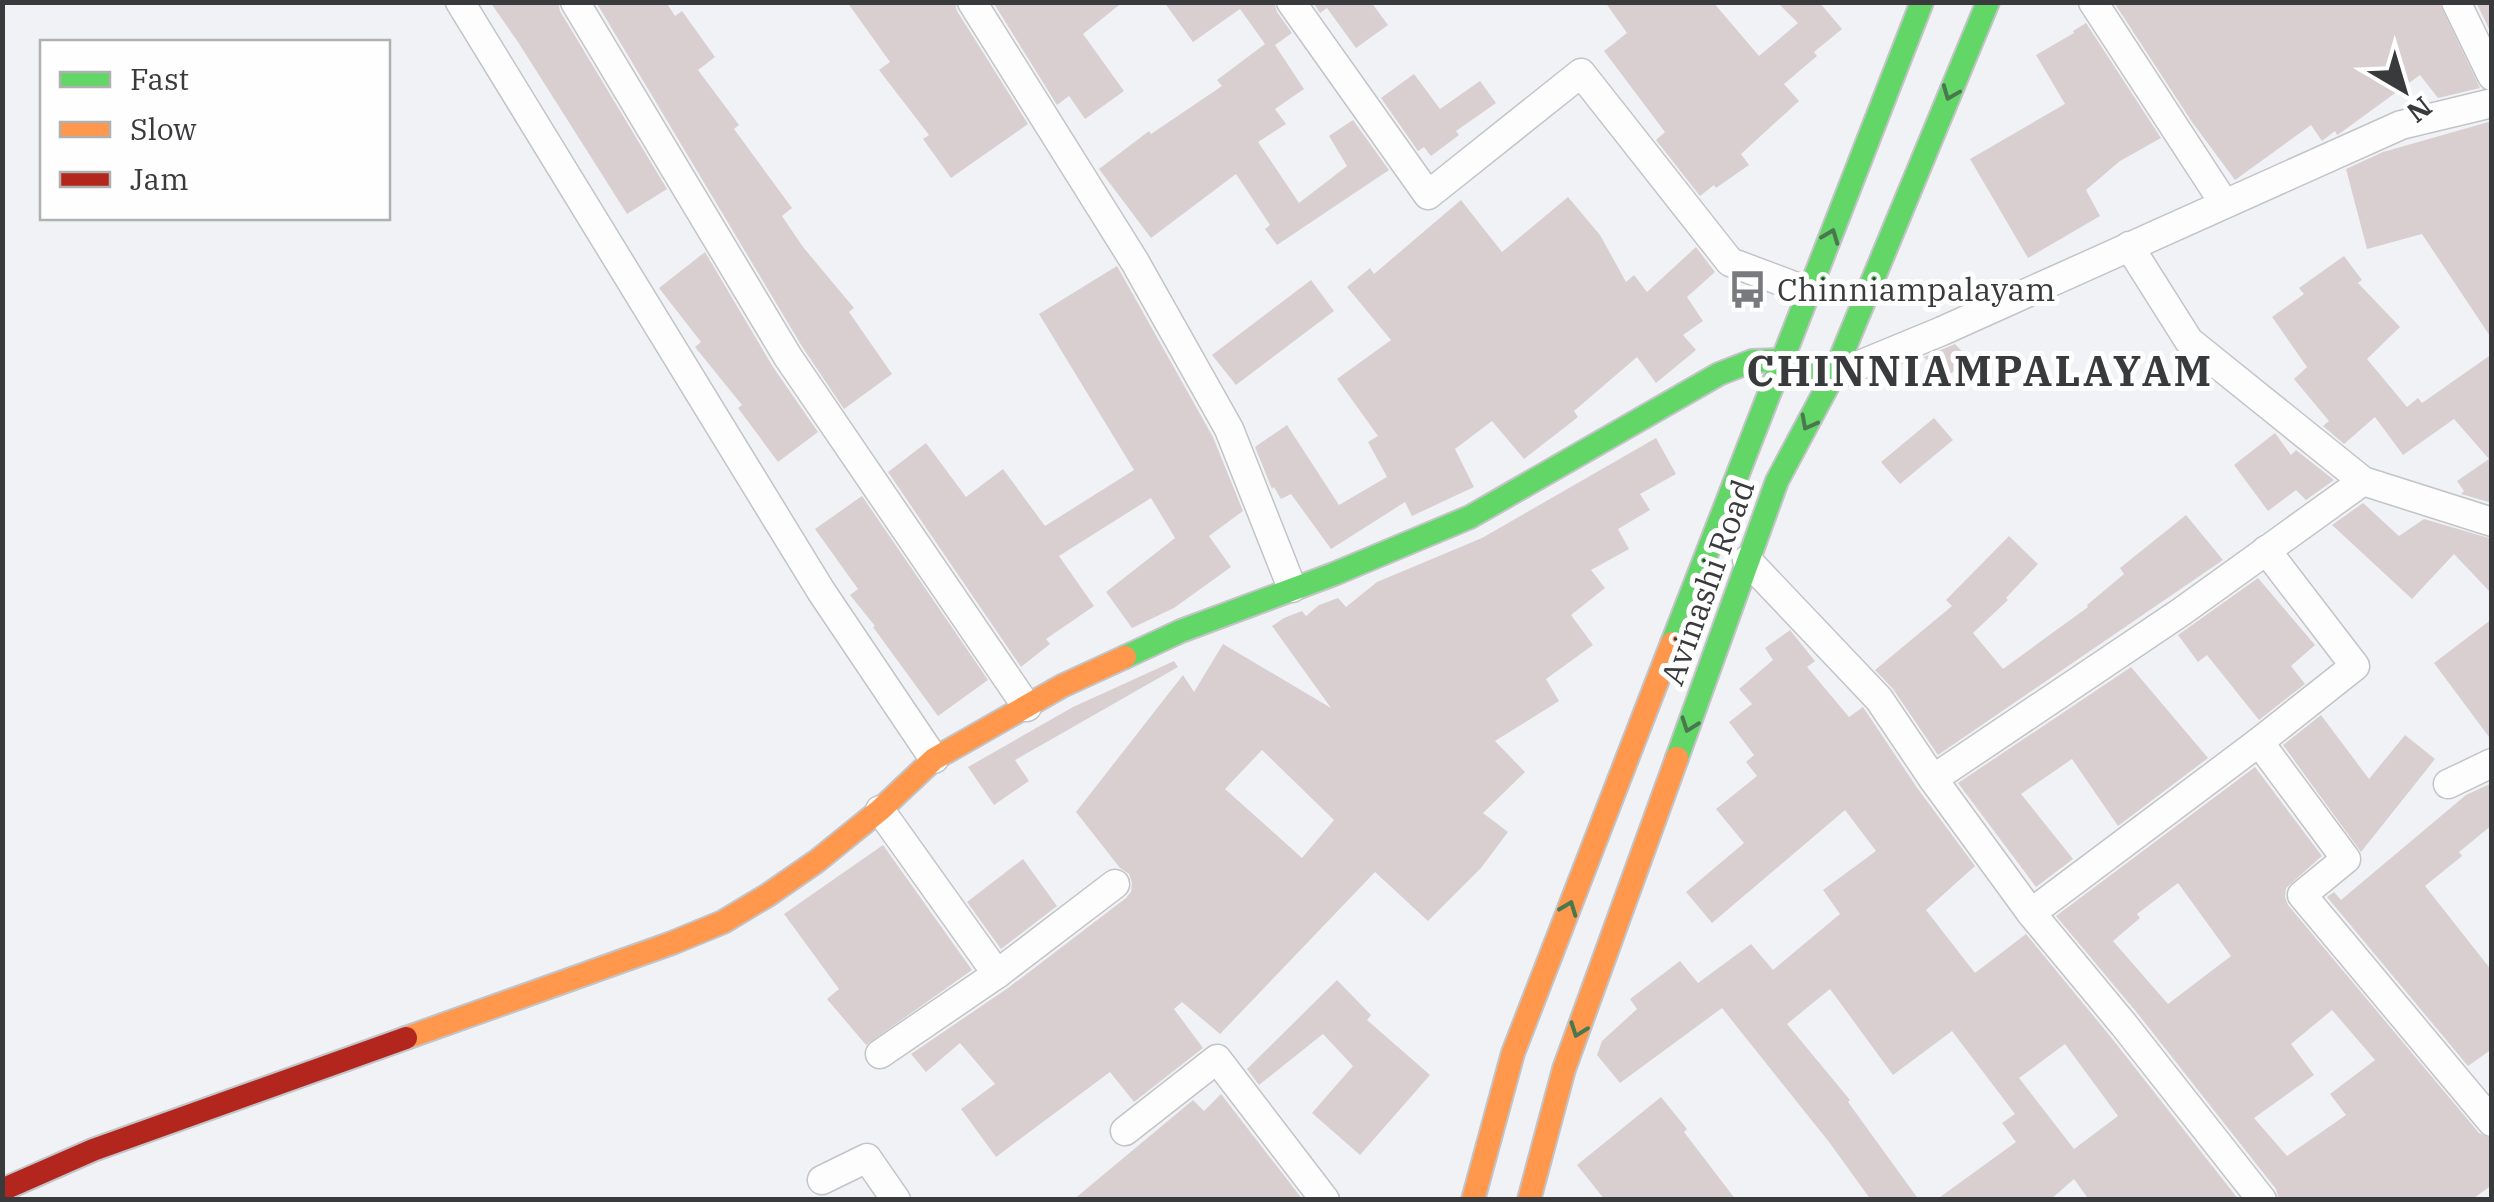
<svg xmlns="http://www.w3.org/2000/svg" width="2494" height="1202" font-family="'IBM Plex Serif',serif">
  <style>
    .building { fill: #d9cfd0; fill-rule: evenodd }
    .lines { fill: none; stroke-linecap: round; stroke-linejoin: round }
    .street-casing { stroke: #c3c4c7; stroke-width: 31 }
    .fast-casing { stroke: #c3c4c7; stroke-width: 26 }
    .slow-casing { stroke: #c3c4c7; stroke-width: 26 }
    .jam-casing { stroke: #c3c4c7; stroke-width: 26 }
    .street { stroke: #fdfdfe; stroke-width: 28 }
    .fast { stroke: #63d668; stroke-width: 22 }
    .slow { stroke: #ff974d; stroke-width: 22 }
    .jam { stroke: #b3261e; stroke-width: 22 }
    .oneway { stroke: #4a784e }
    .labels { text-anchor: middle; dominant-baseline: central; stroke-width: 10; stroke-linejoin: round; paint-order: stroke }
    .poi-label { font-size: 32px; fill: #393a3c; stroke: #fefefe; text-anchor: start }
    .street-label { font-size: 32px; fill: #393a3c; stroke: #fefefe }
    .district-label { font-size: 42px; font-weight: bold; letter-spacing: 2.5px; fill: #393a3c; stroke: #fefefe }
  </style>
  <rect width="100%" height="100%" fill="#f1f2f5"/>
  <g class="building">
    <polygon points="490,2 558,2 560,11 667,189 627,214 518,42"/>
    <polygon points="596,2 666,2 675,16 682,11 715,57 698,70 739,125 734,129 792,208 782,216 803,247 854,308 849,312 892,374 844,409 803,348"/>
    <polygon points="847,2 955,2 957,11 1028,124 951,178 923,139 929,135 879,70 890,62"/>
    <polygon points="993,2 1123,2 1083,34 1124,91 1085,119 1069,96 1057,105"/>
    <polygon points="1164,2 1274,2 1277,12 1292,33 1275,45 1304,89 1275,109 1286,124 1258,142 1299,203 1347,166 1329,136 1353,120 1389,170 1277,245 1265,229 1270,225 1236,174 1151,238 1099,169 1149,131 1151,134 1222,86 1217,80 1265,44 1240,9 1193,42"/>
    <polygon points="1313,2 1371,2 1388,25 1356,48 1327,8 1320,13"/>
    <polygon points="1605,2 1713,2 1759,56 1798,23 1777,2 1819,2 1842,29 1814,52 1817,56 1784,84 1799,101 1741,154 1749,165 1716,188 1714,185 1700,196 1656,140 1665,132 1604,51 1627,33"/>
    <polygon points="2116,2 2439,2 2480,88 2438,98 2420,75 2339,134 2337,135 2335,131 2322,141 2311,125 2235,180 2192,122 2115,4"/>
    <polygon points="2476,2 2492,2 2492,35"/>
    <polygon points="2086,23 2161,138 2120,161 2086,190 2100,216 2028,258 1970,159 2065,104 2036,55 2074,33 2073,31"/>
    <polygon points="1414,74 1440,109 1480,81 1496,103 1456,131 1459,135 1431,156 1424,147 1418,151 1381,98"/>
    <polygon points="2492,121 2492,339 2422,234 2367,249 2346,169 2383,152"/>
    <polygon points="1568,197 1600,235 1626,282 1634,275 1647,292 1696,247 1715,272 1687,297 1703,321 1683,335 1696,350 1656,383 1637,357 1574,411 1578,417 1524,459 1492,421 1455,449 1474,487 1412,516 1405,502 1331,549 1291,494 1281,499 1274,487 1272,489 1255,447 1287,425 1339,505 1387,477 1368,442 1378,436 1337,379 1391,340 1347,287 1370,268 1374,274 1461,200 1502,252"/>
    <polygon points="705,252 773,367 818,432 778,462 738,408 742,405 695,347 701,342 659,288"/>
    <polygon points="2344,256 2362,280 2358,283 2400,327 2367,359 2407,407 2418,398 2422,403 2492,354 2492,503 2461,494 2464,491 2457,481 2489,459 2454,419 2403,455 2375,417 2344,444 2323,426 2329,421 2294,379 2307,367 2272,317 2304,294 2299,288"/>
    <polygon points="1117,266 1213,437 1243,511 1209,536 1231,567 1174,608 1132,628 1106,592 1175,538 1151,498 1059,556 1094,606 1046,639 1050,644 1021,667 888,472 926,443 966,497 1003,469 1045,526 1134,470 1039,314"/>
    <polygon points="1311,280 1334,311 1236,385 1212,355"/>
    <polygon points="1955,344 1968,358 1944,380 1924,357"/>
    <polygon points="1934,418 1953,440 1900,484 1881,462"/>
    <polygon points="2275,433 2291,455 2296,450 2334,480 2306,500 2296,490 2268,511 2234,465"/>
    <path d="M1656 438 1676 474 1640 494 1650 510 1618 529 1629 549 1591 570 1605 588 1571 615 1593 645 1546 679 1559 701 1495 741 1525 772 1483 813 1508 832 1481 868 1428 921 1375 872 1220 1034 1182 1002 1174 1009 1203 1048 1134 1102 1110 1072 996 1157 961 1109 995 1084 960 1043 926 1072 911 1054 1008 988 1126 898 1131 892 1132 883 1129 874 1120 868 1076 812 1183 675 1194 692 1223 644 1331 708 1272 626 1284 618 1302 611 1306 616 1319 605 1338 598 1346 607 1377 582 1482 538ZM1262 750 1334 820 1302 858 1225 789Z"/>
    <polygon points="862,496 988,680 938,716 873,627 875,626 850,595 858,589 815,529"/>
    <polygon points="2363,503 2399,536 2424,519 2492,539 2492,594 2454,554 2412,599 2332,525"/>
    <polygon points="2186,515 2223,560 1938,755 1893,689 1875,670 1952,606 1946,600 2009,536 2038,564 2006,598 2008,600 1973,633 2003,669 2088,607 2087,605 2124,574 2120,568"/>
    <polygon points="2258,578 2315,645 2291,666 2305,684 2259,720 2207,655 2198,662 2178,635"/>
    <polygon points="2492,619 2492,741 2434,663"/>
    <path d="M1790 630 1815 661 1807 667 1849 717 1863 707 1865 710 1918 789 1975 866 1926 910 1975 973 2026 934 2110 1036 2239 1200H2089L2074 1179 2050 1200H1936L2016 1142 2002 1123 2015 1114 1952 1031 1893 1075 1830 989 1787 1024 1850 1100 1848 1102 1919 1200H1871L1829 1142 1722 1008 1620 1083 1597 1055 1602 1041 1637 1009 1630 999 1680 961 1698 983 1751 944 1773 970 1840 914 1823 890 1876 851 1845 810 1712 923 1686 892 1744 843 1716 809 1757 776 1746 762 1754 755 1729 722 1752 704 1739 689 1773 660 1765 648ZM2065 1044 2118 1116 2074 1149 2019 1078Z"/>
    <polygon points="1174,661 1178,667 1015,760 1029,781 994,805 968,767 1073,707"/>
    <polygon points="2131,667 2208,758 2118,826 2072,759 2021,794 2073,859 2036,887 1958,783"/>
    <polygon points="2321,715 2369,779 2405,735 2435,759 2361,852 2283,745"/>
    <path d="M2255 767 2322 856 2286 888 2285 897 2288 905 2479 1133 2492 1139V1185L2471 1200H2279L2276 1189 2138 1014 2056 916ZM2178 883 2231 956 2168 1004 2113 941 2140 918 2137 914ZM2332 1010 2375 1060 2330 1094 2346 1115 2287 1156 2254 1118 2314 1075 2291 1044Z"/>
    <polygon points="2492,783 2492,825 2459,852 2462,856 2425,886 2492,971 2492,1049 2468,1066 2327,897 2334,892 2341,900 2466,795"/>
    <polygon points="883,845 972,970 866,1045 827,999 839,989 784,914"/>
    <polygon points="1023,859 1057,906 1001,949 967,902"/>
    <polygon points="1337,980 1371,1015 1367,1020 1430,1075 1360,1155 1312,1113 1353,1066 1323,1034 1259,1085 1247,1069"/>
    <polygon points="1221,1094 1303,1200 1073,1200 1193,1100 1204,1111"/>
    <polygon points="1661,1097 1687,1129 1684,1132 1736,1200 1605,1200 1577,1165"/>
  </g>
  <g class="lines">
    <defs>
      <g id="street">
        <polyline points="460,2 821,591 934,759"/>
        <polyline points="575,2 788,357 1027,707"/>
        <polyline points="972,2 1135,262 1229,429 1292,588"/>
        <polyline points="1291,2 1428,195 1581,73 1730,262 1810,292"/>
        <polyline points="2093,2 2224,203"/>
        <polyline points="2456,2 2492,76"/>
        <polyline points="2129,246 2189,341 2363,481 2492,522"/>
        <polyline points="1833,376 1942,331 2401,125 2492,103"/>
        <polyline points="1747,560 1879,699 1933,779 2181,612 2363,481"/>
        <polyline points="2259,742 2346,859 2302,895 2492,1122"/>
        <polyline points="1933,779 2031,913 2124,1025 2262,1200"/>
        <polyline points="2448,784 2492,763"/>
        <polyline points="2031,913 2259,742 2355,666 2266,550"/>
        <polyline points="997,974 1115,884"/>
        <polyline points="880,1054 997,974 880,810"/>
        <polyline points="1125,1131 1217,1059 1325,1200"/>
        <polyline points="822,1180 867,1158 896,1200"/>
      </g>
      <g id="fast">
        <polyline points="1672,643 1922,2"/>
        <polyline points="1125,657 1181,631 1334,574 1470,517 1719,374 1752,361 1783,360 1833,376"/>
        <polyline points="1677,758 1777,481 1833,376 1988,2"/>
      </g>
      <g id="slow">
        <polyline points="406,1038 672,943 723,922 768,895 817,861 880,810 934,759 1062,686 1125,657"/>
        <polyline points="1473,1200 1513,1053 1672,643"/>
        <polyline points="1529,1200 1564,1069 1677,758"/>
      </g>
      <polyline id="jam" points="2,1190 93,1150 406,1038"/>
    </defs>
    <use href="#street" class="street-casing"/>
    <use href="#fast" class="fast-casing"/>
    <use href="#slow" class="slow-casing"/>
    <use href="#jam" class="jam-casing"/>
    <use href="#street" class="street"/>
    <use href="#fast" class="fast"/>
    <use href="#slow" class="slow"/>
    <use href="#jam" class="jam"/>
  </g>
  <defs><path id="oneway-chevron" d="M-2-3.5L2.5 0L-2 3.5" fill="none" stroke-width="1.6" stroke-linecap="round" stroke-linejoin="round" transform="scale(2.5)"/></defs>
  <g class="oneway">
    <use href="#oneway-chevron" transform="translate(1950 93) rotate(112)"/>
    <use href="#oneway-chevron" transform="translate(1831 236) rotate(-69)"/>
    <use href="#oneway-chevron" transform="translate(1808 423) rotate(118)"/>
    <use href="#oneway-chevron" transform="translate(1689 725) rotate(110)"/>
    <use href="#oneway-chevron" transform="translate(1569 908) rotate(-69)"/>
    <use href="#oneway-chevron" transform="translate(1578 1030) rotate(110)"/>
  </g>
  <defs>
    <symbol id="bus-bare" viewBox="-9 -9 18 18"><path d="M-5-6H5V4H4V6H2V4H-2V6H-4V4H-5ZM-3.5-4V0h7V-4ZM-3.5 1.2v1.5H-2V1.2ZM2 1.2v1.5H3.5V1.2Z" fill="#797a7d" stroke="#fefefe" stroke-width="2.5" paint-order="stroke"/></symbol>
  </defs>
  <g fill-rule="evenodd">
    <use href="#bus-bare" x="1720" y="262" width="55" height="55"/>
  </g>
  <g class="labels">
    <g class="poi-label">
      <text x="1777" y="289">Chinniampalayam</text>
    </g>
    <g class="street-label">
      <text transform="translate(1707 582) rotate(-70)">Avinashi Road</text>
    </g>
    <g class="district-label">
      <text x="1980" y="370">CHINNIAMPALAYAM</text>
    </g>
  </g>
  <rect width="2494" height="1202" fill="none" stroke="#393a3c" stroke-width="10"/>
  <rect x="40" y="40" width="350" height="180" fill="#fefefe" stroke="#afb0b0" stroke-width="2.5"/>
  <rect x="60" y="72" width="50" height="15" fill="#63d668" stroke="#afb0b0" stroke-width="2.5"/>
  <text x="130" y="90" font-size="30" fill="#393a3c">Fast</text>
  <rect x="60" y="122" width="50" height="15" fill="#ff974d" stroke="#afb0b0" stroke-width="2.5"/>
  <text x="130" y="140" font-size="30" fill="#393a3c">Slow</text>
  <rect x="60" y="172" width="50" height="15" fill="#b3261e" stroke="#afb0b0" stroke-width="2.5"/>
  <text x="130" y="190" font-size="30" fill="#393a3c">Jam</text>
  <g transform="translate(2404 90) rotate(142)" stroke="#fefefe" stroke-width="8" paint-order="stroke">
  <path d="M0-8L18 38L0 25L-18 38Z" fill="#393a3c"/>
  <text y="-15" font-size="28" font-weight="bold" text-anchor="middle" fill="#393a3c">N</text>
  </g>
</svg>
